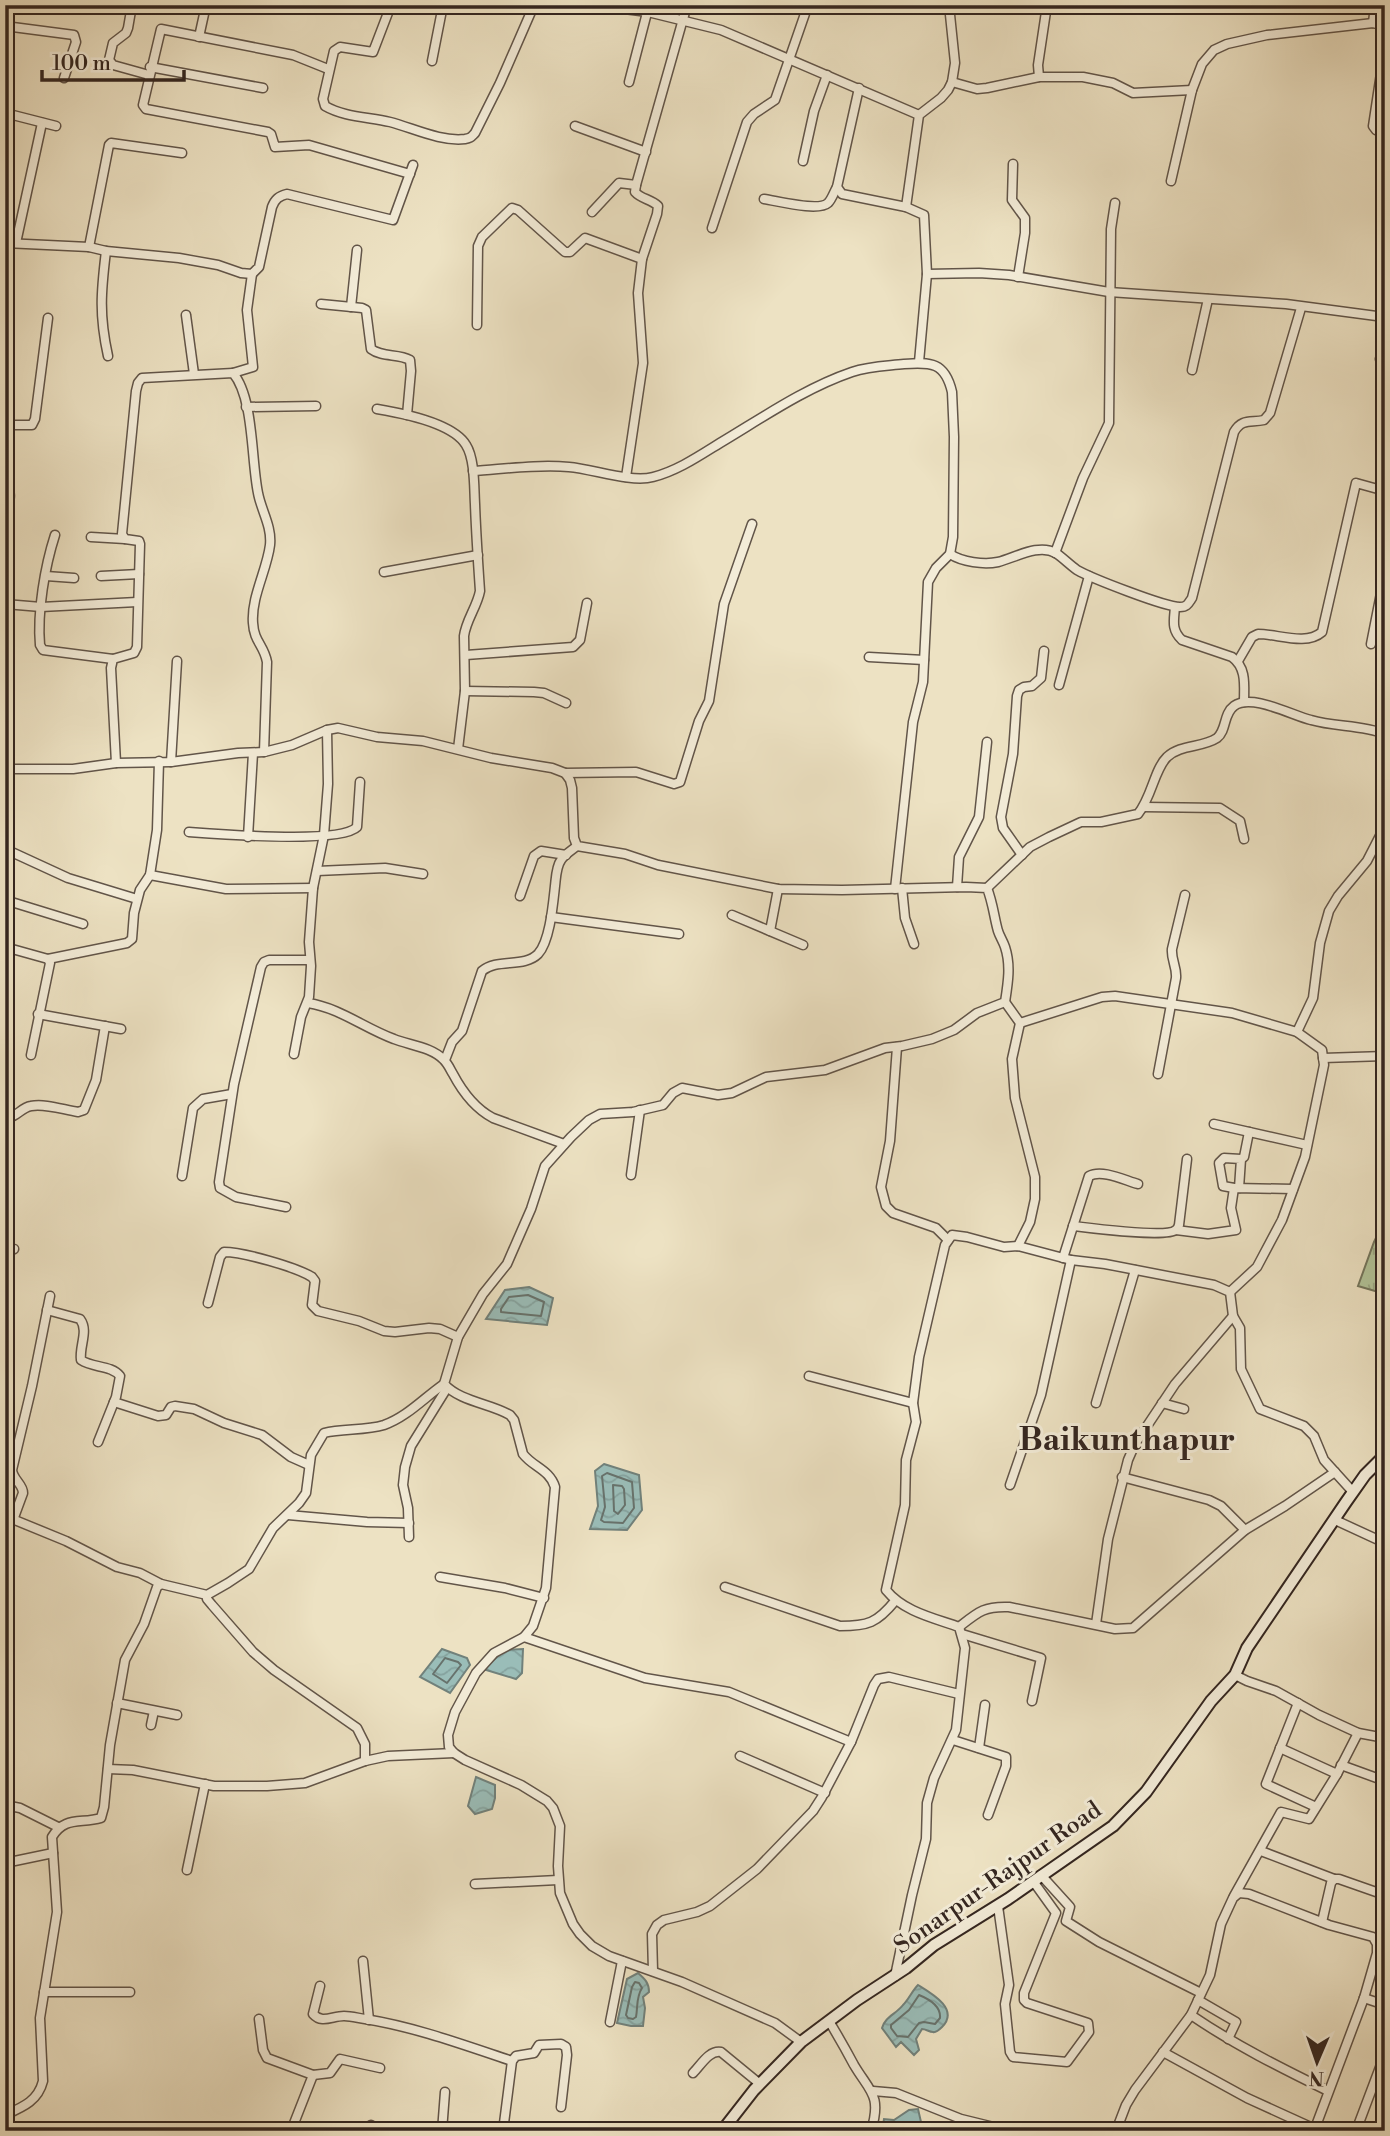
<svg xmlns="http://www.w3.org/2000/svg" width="1390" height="2136" font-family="'Libre Bodoni',serif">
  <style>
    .grass { fill: url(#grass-tufts); stroke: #73755c; stroke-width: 2 }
    .water { fill: url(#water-waves); stroke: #71817b; stroke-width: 2 }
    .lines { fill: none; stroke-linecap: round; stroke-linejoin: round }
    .shore { stroke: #67726c; stroke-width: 2 }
    .minor-casing { stroke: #625549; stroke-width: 11 }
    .secondary-casing { stroke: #342620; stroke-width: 14 }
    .minor { stroke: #f3ecd8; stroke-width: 8 }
    .secondary { stroke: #f3ecd8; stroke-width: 10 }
    .labels { text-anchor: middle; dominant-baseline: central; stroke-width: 6; stroke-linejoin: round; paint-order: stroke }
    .street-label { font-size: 24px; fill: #342620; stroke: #f3ecd8 }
    .district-label { font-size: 32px; font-weight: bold; fill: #342620; stroke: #f3ecd8 }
  </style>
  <defs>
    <pattern id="grass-tufts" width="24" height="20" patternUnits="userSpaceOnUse" patternTransform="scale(1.75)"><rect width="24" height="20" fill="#b2c499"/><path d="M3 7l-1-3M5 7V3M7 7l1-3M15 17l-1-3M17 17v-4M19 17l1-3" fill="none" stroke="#9aa884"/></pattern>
    <pattern id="water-waves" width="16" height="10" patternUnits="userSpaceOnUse" patternTransform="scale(1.75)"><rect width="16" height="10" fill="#9abdb8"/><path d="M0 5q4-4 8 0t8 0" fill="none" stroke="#85a29e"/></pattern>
  </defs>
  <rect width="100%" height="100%" fill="#ede2c3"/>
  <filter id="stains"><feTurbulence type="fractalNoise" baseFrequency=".00286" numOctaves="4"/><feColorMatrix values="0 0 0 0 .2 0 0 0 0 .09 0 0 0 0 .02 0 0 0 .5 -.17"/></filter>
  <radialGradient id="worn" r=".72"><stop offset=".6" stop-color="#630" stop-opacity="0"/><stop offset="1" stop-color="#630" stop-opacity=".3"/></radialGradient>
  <polygon class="grass" points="1385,1220 1385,1294 1358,1286 1374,1242"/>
  <g class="water">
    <polygon points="529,1287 553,1298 547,1325 486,1319 505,1290"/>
    <polygon points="604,1464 639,1475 642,1510 627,1530 590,1529 598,1506 595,1471"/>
    <polygon points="442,1649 467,1658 470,1665 450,1693 420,1677"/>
    <polygon points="523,1649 522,1673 516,1679 483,1669 505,1650"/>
    <polygon points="476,1777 495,1785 495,1798 492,1809 475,1814 468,1806"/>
    <path d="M638 1973C645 1979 649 1983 649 1992L643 1997 645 2008 643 2026H631L617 2023 627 1979Z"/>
    <path d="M918 1985C931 1993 960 2009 942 2027 940 2029 936 2033 933 2032 929 2032 926 2029 922 2029L916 2039 919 2050 914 2055 901 2042 896 2047 882 2028C885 2017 896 2014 903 2005 909 1999 912 1991 918 1985Z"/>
    <polygon points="918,2109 921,2122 924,2124 926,2131 882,2131 884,2119 894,2120 909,2110"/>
  </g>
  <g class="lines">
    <g class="shore">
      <polygon points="528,1295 544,1302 541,1316 501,1312 501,1309 509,1297"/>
      <polygon points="607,1473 632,1482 634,1508 623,1523 604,1522 601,1520 605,1507 602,1476"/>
      <polygon points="613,1485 622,1486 624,1489 625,1505 618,1514 614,1511"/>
      <polygon points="445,1658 458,1662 461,1665 447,1683 433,1674"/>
      <path d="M635 1982 639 1983 642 1988C636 1997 638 2006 636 2017L633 2019 628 2018 626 2015 632 1987Z"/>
      <path d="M919 1995C929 1999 941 2006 940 2018L935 2024 924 2022 919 2023 908 2037 897 2036 891 2028V2025L909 2010Z"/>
    </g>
    <defs>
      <g id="minor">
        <polyline points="132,5 128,28 126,33 113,43 109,60 113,65 149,75"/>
        <path d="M391 5 373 52 340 47 334 51 323 99 325 106C344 117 369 117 390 122 413 128 441 142 465 139 471 138 471 137 475 133L500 83 534 5"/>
        <polyline points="593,5 648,12 721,30 919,115"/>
        <polyline points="1373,23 1375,5"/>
        <polyline points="5,26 74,35 76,42 64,78"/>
        <polyline points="199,37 206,5"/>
        <polyline points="1385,47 1373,126 1376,130 1385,134"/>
        <polyline points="432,61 443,5"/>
        <polyline points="150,67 263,88"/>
        <polyline points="328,69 293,55 161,29 143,105 146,109 268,132 271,134 275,147 309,145 410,174"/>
        <polyline points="1039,77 1038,65 1047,5"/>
        <polyline points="629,82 649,5"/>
        <polyline points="952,82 977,89 987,88 1039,77 1083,77 1113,83 1133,93 1192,90"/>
        <polyline points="859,88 837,187 842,194 906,207 924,215 927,274 919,362"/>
        <polyline points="5,113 56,126"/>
        <polyline points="575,126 646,152"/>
        <polyline points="803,161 814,111 827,75"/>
        <polyline points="1013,164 1012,200 1025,218 1025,233 1018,277"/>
        <polyline points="1171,181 1192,90 1202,64 1214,50 1227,44 1267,35 1373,23 1385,26"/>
        <path d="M764 199C778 201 818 212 828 203 832 199 834 192 837 187"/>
        <polyline points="906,207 919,115 941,98 948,90 952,82 955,63 949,5"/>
        <polyline points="592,212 619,183 636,185"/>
        <polyline points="712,228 747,122 754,114 775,100 808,5"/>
        <path d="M5 243 89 247 106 251 179 258 218 265 241 273 252 274 259 267 272 207C275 199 279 196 287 194L393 220 413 165"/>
        <polyline points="16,243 42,123"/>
        <polyline points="89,247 109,145 111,143 182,153"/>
        <path d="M106 251C101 292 99 315 108 356"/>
        <polyline points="927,274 979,273 1009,275 1109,292 1286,304 1384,317"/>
        <polyline points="1385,299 1385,320"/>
        <path d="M321 304 362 308 366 310 371 349C383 358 398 353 410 360L411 371 407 415"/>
        <polyline points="351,307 357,250"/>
        <polyline points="186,315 194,374"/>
        <polyline points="477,325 478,246 482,237 512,208 518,210 565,252 570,252 585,238 642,259"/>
        <polyline points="1385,342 1380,359 1382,365 1385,367"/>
        <polyline points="1192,370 1208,299"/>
        <polyline points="233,373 253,367 247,310 252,274"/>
        <polyline points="246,407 316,406"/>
        <path d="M377 409C401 413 453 423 466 445 475 459 474 488 475 504 476 533 478 562 480 591 477 607 466 620 464 636L465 691 458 749"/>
        <polyline points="1383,417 1385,417"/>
        <polyline points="5,425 32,425 35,419 48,318"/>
        <path d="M473 471C504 469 538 464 569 467 593 469 631 483 653 477 677 471 699 456 720 443 762 418 805 388 852 372 869 366 886 366 904 364 931 362 945 362 952 392L954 437 953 537 950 554 936 568 928 582 923 682 913 722 895 889"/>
        <path d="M626 477 643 363 638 293 642 259 657 214 658 206C651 199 641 199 635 192L636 185 687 5"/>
        <path d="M5 482C14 492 8 506 5 517"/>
        <path d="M55 535C45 566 37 612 40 645L43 650 113 659"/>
        <polyline points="91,537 125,539"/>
        <polyline points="1055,553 1083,478 1109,423 1111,229 1115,203"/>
        <path d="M950 554C962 562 984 565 998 562 1015 558 1038 543 1056 553 1063 558 1070 565 1077 570 1091 578 1165 607 1180 607 1187 607 1188 604 1192 598L1234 432C1242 418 1251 423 1264 420L1270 413 1301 308"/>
        <polyline points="384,572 478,555"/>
        <polyline points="46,576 74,578"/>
        <polyline points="101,576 139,574"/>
        <polyline points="5,604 41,607 137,602"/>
        <path d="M1175 607C1174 620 1171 630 1182 640L1232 657C1247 668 1244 686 1244 702"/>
        <polyline points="1371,644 1385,573"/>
        <polyline points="466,655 573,647 580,640 587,603"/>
        <polyline points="869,657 924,660"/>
        <path d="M1238 661 1252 637 1258 634C1278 634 1306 646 1322 632L1356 483 1385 491"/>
        <polyline points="1059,685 1089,576"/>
        <polyline points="465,691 534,692 544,693 566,703"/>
        <polyline points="171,762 177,661"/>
        <path d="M116 763 111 668 113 659 134 653 137 647 140 544 139 541 125 539 122 534 136 391 138 383 142 378 233 373C254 398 251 459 258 493 261 510 272 526 270 545 267 570 251 597 253 623 254 642 264 645 267 662L264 752"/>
        <path d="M5 769H73L116 763 171 762 238 753 264 752 292 745 327 730 338 728 377 737 423 741 491 758 552 768 565 773 570 780 572 788 574 838 577 846 625 854 658 865 778 889 842 890 966 887 987 888C993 903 994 917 998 931 1000 937 1003 941 1005 947 1011 965 1008 983 1005 1002L977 1013 954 1030 932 1039 902 1046 885 1048 825 1070 766 1077 732 1093 718 1095 682 1088 673 1093 663 1105 633 1112 600 1114 589 1120 571 1137 545 1166 531 1209 507 1264 483 1294 458 1337 444 1384C461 1402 489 1403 510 1415L514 1420 523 1454C533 1467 550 1470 555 1487L546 1588 533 1626 524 1637 494 1653 476 1673 455 1712 448 1735 449 1747 454 1753 465 1760 521 1785 547 1801 553 1808 560 1826 558 1866 560 1893 573 1924 580 1934 592 1946 609 1956 682 1982 775 2023 801 2042"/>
        <polyline points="565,773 636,772 674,784 680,782 699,721 709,701 724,604 752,524"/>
        <polyline points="1144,807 1220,808 1240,821 1244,839"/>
        <path d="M189 832C216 834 341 844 357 827L360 782"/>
        <polyline points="248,837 253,753"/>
        <polyline points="5,849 68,878 137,899"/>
        <polyline points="1022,855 1003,828 1001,817 1013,754 1017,696 1019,690 1024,687 1032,686 1041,678 1044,651"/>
        <polyline points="317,871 385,868 423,874"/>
        <polyline points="150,875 226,889 313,888"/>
        <polyline points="957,887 959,857 979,817 987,742"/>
        <polyline points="902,888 905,918 914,944"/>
        <path d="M987 888 1030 847 1049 837 1081 822H1101L1138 814C1152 797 1154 770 1167 757 1181 744 1202 748 1217 738 1227 730 1223 714 1234 706 1252 693 1293 716 1311 720 1335 727 1362 725 1385 734"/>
        <polyline points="520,896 534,856 541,851 566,855"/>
        <polyline points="5,900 83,924"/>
        <polyline points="732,915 803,945"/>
        <polyline points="551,917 679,934"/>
        <polyline points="770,931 778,889"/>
        <polyline points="5,947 48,959 50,963 31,1055"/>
        <polyline points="48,959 127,943 132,939 134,913 140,890 150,875 157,830 159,761"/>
        <polyline points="1005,1002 1020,1023 1012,1059 1015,1098 1035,1177 1035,1199 1030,1222 1018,1246"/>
        <path d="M308 1003C340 1008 364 1028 394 1039 409 1045 432 1047 444 1060 448 1064 450 1069 453 1074 462 1091 476 1109 493 1118L564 1144"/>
        <polyline points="38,1014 121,1029"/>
        <polyline points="1020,1023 1102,997 1115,996 1232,1013 1297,1032 1322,1050 1324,1065 1305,1157 1282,1220 1257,1267 1230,1292"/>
        <polyline points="1297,1032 1313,998 1320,943 1329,911 1338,896 1367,861 1385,826"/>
        <polyline points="897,1047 890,1141 881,1187 886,1206 893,1213 936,1228 948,1240"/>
        <polyline points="294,1054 301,1017 309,997 311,966 309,942 313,888 324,835 328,784 327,730"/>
        <polyline points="1323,1058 1385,1056"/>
        <path d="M445 1060 452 1042 462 1031 482 971C497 958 524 968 538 954 550 941 553 904 555 886 556 878 556 867 561 860 564 855 572 850 577 846"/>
        <path d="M1158 1074 1176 978C1177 967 1171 960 1172 949L1185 895"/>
        <path d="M5 1118C17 1118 20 1108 31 1106 45 1103 64 1110 78 1112L84 1110 96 1080 105 1026"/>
        <polyline points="1214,1124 1307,1145"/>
        <polyline points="1241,1159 1244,1157 1249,1132"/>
        <polyline points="631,1175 640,1110"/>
        <polyline points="182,1176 193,1108 203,1099 232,1094"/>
        <polyline points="1234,1188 1223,1186 1219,1163 1224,1158 1241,1159 1239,1188"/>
        <polyline points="286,1207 236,1197 220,1188 219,1182 234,1084 261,967 264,962 269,960 309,960"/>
        <path d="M1073 1226C1090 1228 1166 1238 1176 1230 1178 1229 1178 1227 1179 1225L1187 1159"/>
        <polyline points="1176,1230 1208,1234 1236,1230 1231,1208 1234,1188 1293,1189"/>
        <polyline points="5,1247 14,1249"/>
        <path d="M1063 1258 1089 1176C1102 1169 1124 1180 1138 1184"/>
        <path d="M208 1303 220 1257 224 1252C243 1252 296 1267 312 1277L315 1281 312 1305 318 1311 359 1321 384 1331 395 1332 429 1328 440 1329 458 1337"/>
        <path d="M47 1310 80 1319C89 1331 79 1346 81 1360 93 1368 111 1365 120 1376L116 1397 98 1442"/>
        <polyline points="809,1376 913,1403"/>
        <polyline points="114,1402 158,1416 166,1415 171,1407 175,1406 194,1409 224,1423 262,1435 291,1457 309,1465"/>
        <polyline points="1096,1403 1135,1270"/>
        <polyline points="1162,1403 1184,1409"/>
        <polyline points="1122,1477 1209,1500 1221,1506 1245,1530"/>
        <polyline points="1010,1485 1041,1395 1071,1260"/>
        <polyline points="288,1515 367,1522 409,1523"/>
        <polyline points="5,1516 66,1541 117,1567 140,1573 161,1584"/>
        <path d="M13 1520 23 1493C23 1484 13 1480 12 1470L32 1386 50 1296"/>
        <polyline points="1335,1520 1385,1543"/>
        <polyline points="409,1537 408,1508 403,1485 405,1467 411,1446 447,1388"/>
        <polyline points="440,1577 505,1588 544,1598"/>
        <path d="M725 1587 840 1626C868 1626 877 1623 895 1601"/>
        <polyline points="207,1595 207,1599 212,1605 253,1652 274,1670 357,1728 365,1744 365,1761"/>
        <polyline points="1096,1624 1108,1539 1128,1460 1135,1444 1175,1384 1233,1316"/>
        <path d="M959 1627C978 1612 984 1606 1009 1607L1115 1629 1133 1628 1245 1530 1285 1506 1335 1472"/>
        <polyline points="962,1634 1041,1658 1032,1701"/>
        <polyline points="524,1637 645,1678 729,1692 851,1742"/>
        <polyline points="1235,1675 1247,1681 1276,1691 1319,1715 1358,1733 1385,1738"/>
        <polyline points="117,1703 177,1715"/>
        <polyline points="1298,1703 1266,1784 1316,1807"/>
        <polyline points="151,1725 154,1711"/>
        <polyline points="953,1740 1006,1757 1006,1766 988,1815"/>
        <polyline points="979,1748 985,1705"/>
        <polyline points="1280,1748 1337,1774 1358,1733"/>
        <polyline points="740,1756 825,1793"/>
        <polyline points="1341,1765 1385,1781"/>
        <polyline points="108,1769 133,1770 214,1786 267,1786 305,1783 365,1761 388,1756 454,1753"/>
        <polyline points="5,1805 20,1808 58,1827"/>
        <polyline points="1261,1851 1334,1879"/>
        <polyline points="5,1863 53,1853"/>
        <polyline points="187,1870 205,1784"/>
        <polyline points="1041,1875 1070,1907 1066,1921 1099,1942 1201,1993"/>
        <polyline points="475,1884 558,1880"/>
        <polyline points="1234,1896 1281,1812 1309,1819 1337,1774"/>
        <polyline points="998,1906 1009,1985 1005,2004 1010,2052 1013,2057 1067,2062 1089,2032 1088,2023 1027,2003 1024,2000 1024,1993 1056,1913 1033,1881"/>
        <polyline points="1322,1922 1331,1883 1334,1879 1339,1879 1379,1893"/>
        <polyline points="363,1961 369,2020"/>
        <polyline points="653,1971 652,1934 657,1925 664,1920 697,1912 710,1906 757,1869 813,1811 822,1797 851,1742 874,1685 878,1679 889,1677 959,1694"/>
        <path d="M895 1976 912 1895 926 1839 927 1803 934 1778 956 1730 965 1648 959 1627C934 1618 904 1612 886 1590L905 1505 906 1460 916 1422 913 1403 919 1357 945 1245 952 1235 967 1237 1004 1247 1018 1246 1071 1260 1105 1264 1214 1285 1230 1292 1233 1316 1240 1328 1241 1369 1260 1409 1304 1426 1314 1436 1324 1460 1353 1492"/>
        <path d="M320 1986 313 2014C322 2024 332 2016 344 2016 351 2016 358 2018 365 2019 415 2027 464 2045 512 2061"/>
        <polyline points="44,1992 130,1992"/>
        <polyline points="1364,1998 1385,2005"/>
        <polyline points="1198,2000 1236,2022 1228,2039"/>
        <path d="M1191 2015C1235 2045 1281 2068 1328 2091"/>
        <polyline points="259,2019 263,2050 267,2058 313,2075 291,2131"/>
        <path d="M829 2021C838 2036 846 2050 854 2065 870 2092 882 2095 871 2131"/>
        <polyline points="610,2022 622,1961"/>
        <polyline points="1163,2052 1247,2098 1315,2129"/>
        <path d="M693 2073C701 2065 709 2050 721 2052L760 2084"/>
        <polyline points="313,2075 330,2073 340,2059 380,2068"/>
        <polyline points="873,2091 896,2093 961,2119 1010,2131"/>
        <path d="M5 2115C23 2107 38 2101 43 2081L40 2018 57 1912 52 1837C65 1816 80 1824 101 1818L104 1807 110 1745 125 1660 144 1624 157 1587 161 1584 207 1595 228 1583 249 1569 273 1528 299 1503 306 1493 311 1455 324 1433C343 1428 365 1431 384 1425 407 1417 425 1397 444 1384"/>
        <polyline points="371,2125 371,2131"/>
        <polyline points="442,2131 445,2092"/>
        <polyline points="503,2131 512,2061 516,2056 534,2053 539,2045 561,2044 566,2047 567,2055 561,2107"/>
        <polyline points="1116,2131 1126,2105 1135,2090 1191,2015 1210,1975 1221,1924 1233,1898 1239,1893 1249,1894 1329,1925 1373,1937 1377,1944 1377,1953 1364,1998 1314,2131"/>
        <polyline points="1356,2131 1385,2054"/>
      </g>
      <polyline id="secondary" points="722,2131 754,2090 801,2042 857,2000 906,1968 934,1945 1008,1899 1113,1826 1146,1792 1211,1701 1235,1675 1247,1648 1346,1502 1365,1475 1385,1455"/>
    </defs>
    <use href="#minor" class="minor-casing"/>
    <use href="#secondary" class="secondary-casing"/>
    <use href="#minor" class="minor"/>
    <use href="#secondary" class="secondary"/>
  </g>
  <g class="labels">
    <g class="street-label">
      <text transform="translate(998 1878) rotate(-35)">Sonarpur-Rajpur Road</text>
    </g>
    <g class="district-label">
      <text x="1127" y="1440">Baikunthapur</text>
    </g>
  </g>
  <rect width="1390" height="2136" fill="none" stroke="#ede2c3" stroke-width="28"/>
  <rect x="7" y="7" width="1376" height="2122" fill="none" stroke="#342620" stroke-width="3.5"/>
  <rect x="14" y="14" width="1362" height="2108" fill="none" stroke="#342620" stroke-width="2"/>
  <g transform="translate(1317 2062) rotate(182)" stroke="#f3ecd8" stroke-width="5" paint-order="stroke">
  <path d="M0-5L12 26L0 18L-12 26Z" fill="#342620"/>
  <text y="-10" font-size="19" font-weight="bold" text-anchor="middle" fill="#342620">N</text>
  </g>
  <path d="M42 70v10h142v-10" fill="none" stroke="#342620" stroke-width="3.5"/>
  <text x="52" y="70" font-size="21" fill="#342620" stroke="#f3ecd8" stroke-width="5" paint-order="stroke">100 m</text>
  <rect width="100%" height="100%" filter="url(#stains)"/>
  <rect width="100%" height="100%" fill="url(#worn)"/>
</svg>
